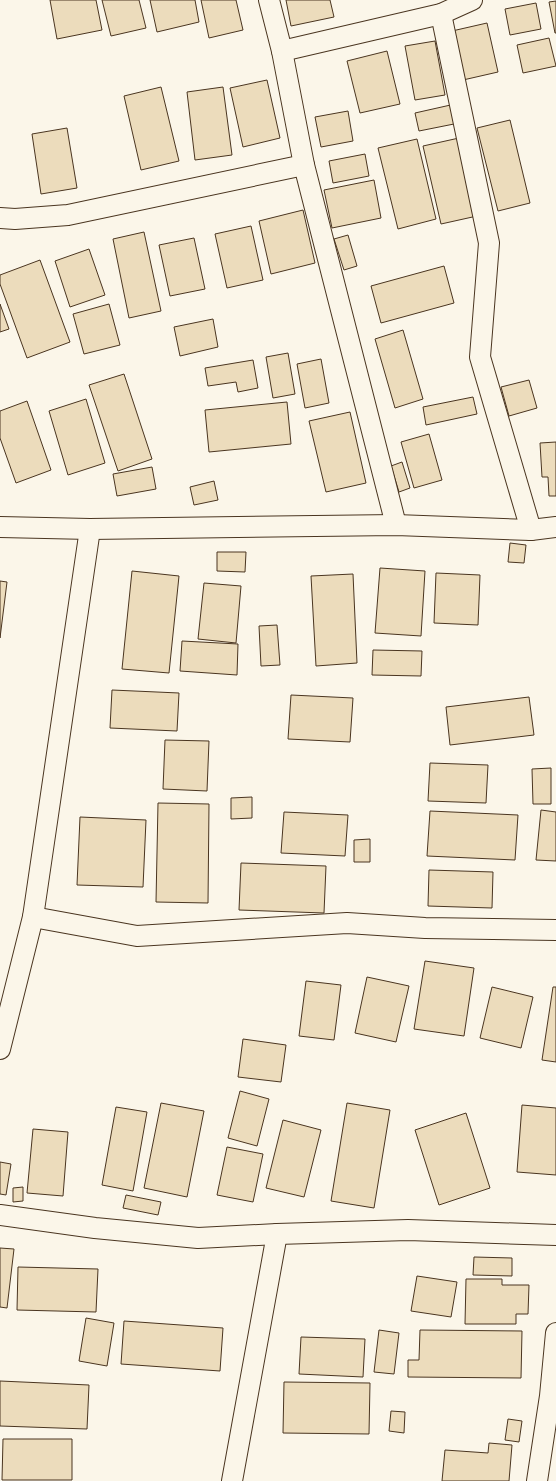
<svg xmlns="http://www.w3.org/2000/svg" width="556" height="1481" font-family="'Fira Sans',sans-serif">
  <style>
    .building { fill: #ecdcbc; stroke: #4a3520 }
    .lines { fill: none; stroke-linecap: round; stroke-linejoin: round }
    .minor-casing { stroke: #4a3520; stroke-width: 22 }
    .minor { stroke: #fbf6e9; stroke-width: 20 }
  </style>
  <rect width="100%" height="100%" fill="#fbf6e9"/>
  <g class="building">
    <polygon points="50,0 96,0 102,30 57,39"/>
    <polygon points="102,0 139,0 146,28 111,36"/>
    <polygon points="150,0 195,0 199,22 157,32"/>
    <polygon points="201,0 236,0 243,30 209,38"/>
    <polygon points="286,0 330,0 334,17 291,26"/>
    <polygon points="556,1 556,33 555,33 549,2"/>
    <polygon points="536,3 541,29 510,35 505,9"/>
    <polygon points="487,23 498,72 463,80 452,31"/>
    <polygon points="549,38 556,66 523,73 517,45"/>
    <polygon points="435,41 445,95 415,100 405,46"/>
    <polygon points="387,51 400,104 360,113 347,61"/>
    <polygon points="267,80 280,138 243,147 230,88"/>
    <polygon points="161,87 179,161 141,170 124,96"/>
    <polygon points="223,87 232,155 195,160 187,92"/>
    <polygon points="455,104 459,123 419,131 415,113"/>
    <polygon points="348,111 353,141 321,147 315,117"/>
    <polygon points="510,120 530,203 498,211 477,128"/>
    <polygon points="67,128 77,188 41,194 32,134"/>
    <polygon points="459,138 477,216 441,224 423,146"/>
    <polygon points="417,139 436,219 398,229 378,148"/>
    <polygon points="365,154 369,176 333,183 329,161"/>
    <polygon points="374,180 381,218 332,228 324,190"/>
    <polygon points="303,210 315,263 271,274 259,221"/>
    <polygon points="251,226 263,280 227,288 215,234"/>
    <polygon points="144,232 161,311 129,318 113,239"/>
    <polygon points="348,235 357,266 344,270 334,239"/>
    <polygon points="194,238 205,289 170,296 159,245"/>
    <polygon points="89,249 105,295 70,307 55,261"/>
    <polygon points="40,260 70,342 27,358 0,284 0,275"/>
    <polygon points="444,266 454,303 381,323 371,286"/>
    <polygon points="0,304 9,329 0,332"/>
    <polygon points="109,304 120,345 84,354 73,314"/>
    <polygon points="213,319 218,347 180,356 174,327"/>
    <polygon points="403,330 423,399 395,408 375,339"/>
    <polygon points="288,353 295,394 273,398 266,357"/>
    <polygon points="321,359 329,403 305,408 297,364"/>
    <polygon points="253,360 258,388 238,392 236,382 208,386 205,368"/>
    <polygon points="124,374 152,459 118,471 89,385"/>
    <polygon points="529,380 537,408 509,416 501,387"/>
    <polygon points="473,397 477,414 426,425 423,407"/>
    <polygon points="86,399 105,463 68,475 49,411"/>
    <polygon points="27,401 51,470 16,483 0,438 0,411"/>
    <polygon points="287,402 291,444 209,452 205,410"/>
    <polygon points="350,412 366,483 326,492 309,421"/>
    <polygon points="429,434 442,480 414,488 401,442"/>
    <polygon points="556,442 556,496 549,496 548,477 542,477 540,443"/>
    <polygon points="402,462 410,488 399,492 391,466"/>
    <polygon points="152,467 156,489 117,496 113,474"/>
    <polygon points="214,481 218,500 194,505 190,487"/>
    <polygon points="510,543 526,545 524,563 508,562"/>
    <polygon points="217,552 246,552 245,572 217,571"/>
    <polygon points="380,568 425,571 421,636 375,633"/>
    <polygon points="132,571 179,576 169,673 122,669"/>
    <polygon points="436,573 480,575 478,625 434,623"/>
    <polygon points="353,574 357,663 316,666 311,576"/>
    <polygon points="0,581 7,582 0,638"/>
    <polygon points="204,583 241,586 236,643 198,639"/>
    <polygon points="277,625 280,665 261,666 259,626"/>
    <polygon points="182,641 238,644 237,675 180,671"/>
    <polygon points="373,650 422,651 421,676 372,675"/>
    <polygon points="112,690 179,693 177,731 110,728"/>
    <polygon points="291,695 353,698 350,742 288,739"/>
    <polygon points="529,697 534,735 450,745 446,707"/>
    <polygon points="165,740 209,741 207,791 163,789"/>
    <polygon points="430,763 488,765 486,803 428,801"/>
    <polygon points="551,768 551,804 533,804 532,769"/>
    <polygon points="252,797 252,818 231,819 231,798"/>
    <polygon points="158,803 209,804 208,903 156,902"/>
    <polygon points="541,810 556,812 556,861 536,860"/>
    <polygon points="430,811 518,815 515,860 427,856"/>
    <polygon points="284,812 348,815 345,856 281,853"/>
    <polygon points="80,817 146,820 143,887 77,885"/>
    <polygon points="370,839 370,862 354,862 354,840"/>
    <polygon points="241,863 326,866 324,913 239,910"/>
    <polygon points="429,870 493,872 492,908 428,906"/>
    <polygon points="425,961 474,968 464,1036 414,1029"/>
    <polygon points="367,977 409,986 396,1042 355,1033"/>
    <polygon points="306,981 341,985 334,1040 299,1036"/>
    <polygon points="492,987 533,997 521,1048 480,1038"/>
    <polygon points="553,987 556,987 556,1062 542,1060"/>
    <polygon points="243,1039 286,1045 281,1082 238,1077"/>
    <polygon points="240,1091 269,1099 257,1146 228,1138"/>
    <polygon points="161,1103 204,1111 187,1197 144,1188"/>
    <polygon points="347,1103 390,1110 374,1208 331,1201"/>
    <polygon points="522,1105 556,1108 556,1175 517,1172"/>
    <polygon points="116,1107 147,1112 133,1191 102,1185"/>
    <polygon points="466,1113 490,1188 439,1205 415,1130"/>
    <polygon points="283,1120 321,1130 304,1197 266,1188"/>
    <polygon points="33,1129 68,1132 63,1196 27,1193"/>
    <polygon points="227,1147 263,1154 253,1202 217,1195"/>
    <polygon points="0,1162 11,1164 6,1195 0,1194"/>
    <polygon points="23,1187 23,1201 13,1202 13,1188"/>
    <polygon points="126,1195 161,1202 158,1215 123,1208"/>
    <polygon points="0,1248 14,1249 7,1308 0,1307"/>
    <polygon points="474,1257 512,1258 512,1276 473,1275"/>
    <polygon points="18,1267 98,1269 96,1312 17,1310"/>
    <polygon points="417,1276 457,1282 451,1317 411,1311"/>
    <polygon points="466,1279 502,1279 502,1285 529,1285 528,1314 516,1314 516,1324 465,1324"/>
    <polygon points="86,1318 114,1323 107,1366 79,1361"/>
    <polygon points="124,1321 223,1328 220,1371 121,1364"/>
    <polygon points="379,1330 399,1333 394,1374 374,1372"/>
    <polygon points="420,1330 522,1331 521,1378 408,1377 408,1360 419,1360"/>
    <polygon points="301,1337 365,1339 363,1377 299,1374"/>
    <polygon points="0,1381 89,1385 87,1429 0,1426"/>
    <polygon points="284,1382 370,1383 369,1434 283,1433"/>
    <polygon points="391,1411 405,1412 404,1433 389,1431"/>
    <polygon points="508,1419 522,1421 519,1442 505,1440"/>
    <polygon points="3,1439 72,1439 72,1480 2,1480"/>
    <polygon points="489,1443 512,1445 509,1481 442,1481 445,1450 488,1453"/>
  </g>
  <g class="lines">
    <defs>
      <g id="minor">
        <polyline points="269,0 282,51 304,165 396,525"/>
        <polyline points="441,14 489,243 480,357 531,530"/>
        <polyline points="282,51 441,14 472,0"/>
        <polyline points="0,218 15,219 68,215 304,165"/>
        <polyline points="0,527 90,529 396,525 531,530 556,527"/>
        <polyline points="33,917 137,936 347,923 425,928 556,930"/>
        <polyline points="0,1049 33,917 90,529"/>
        <polyline points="0,1215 95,1228 198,1238 277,1234 408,1230 556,1235"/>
        <polyline points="232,1481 277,1234"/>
        <polyline points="537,1481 550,1396 556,1333"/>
      </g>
    </defs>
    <use href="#minor" class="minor-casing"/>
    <use href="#minor" class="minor"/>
  </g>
</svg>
